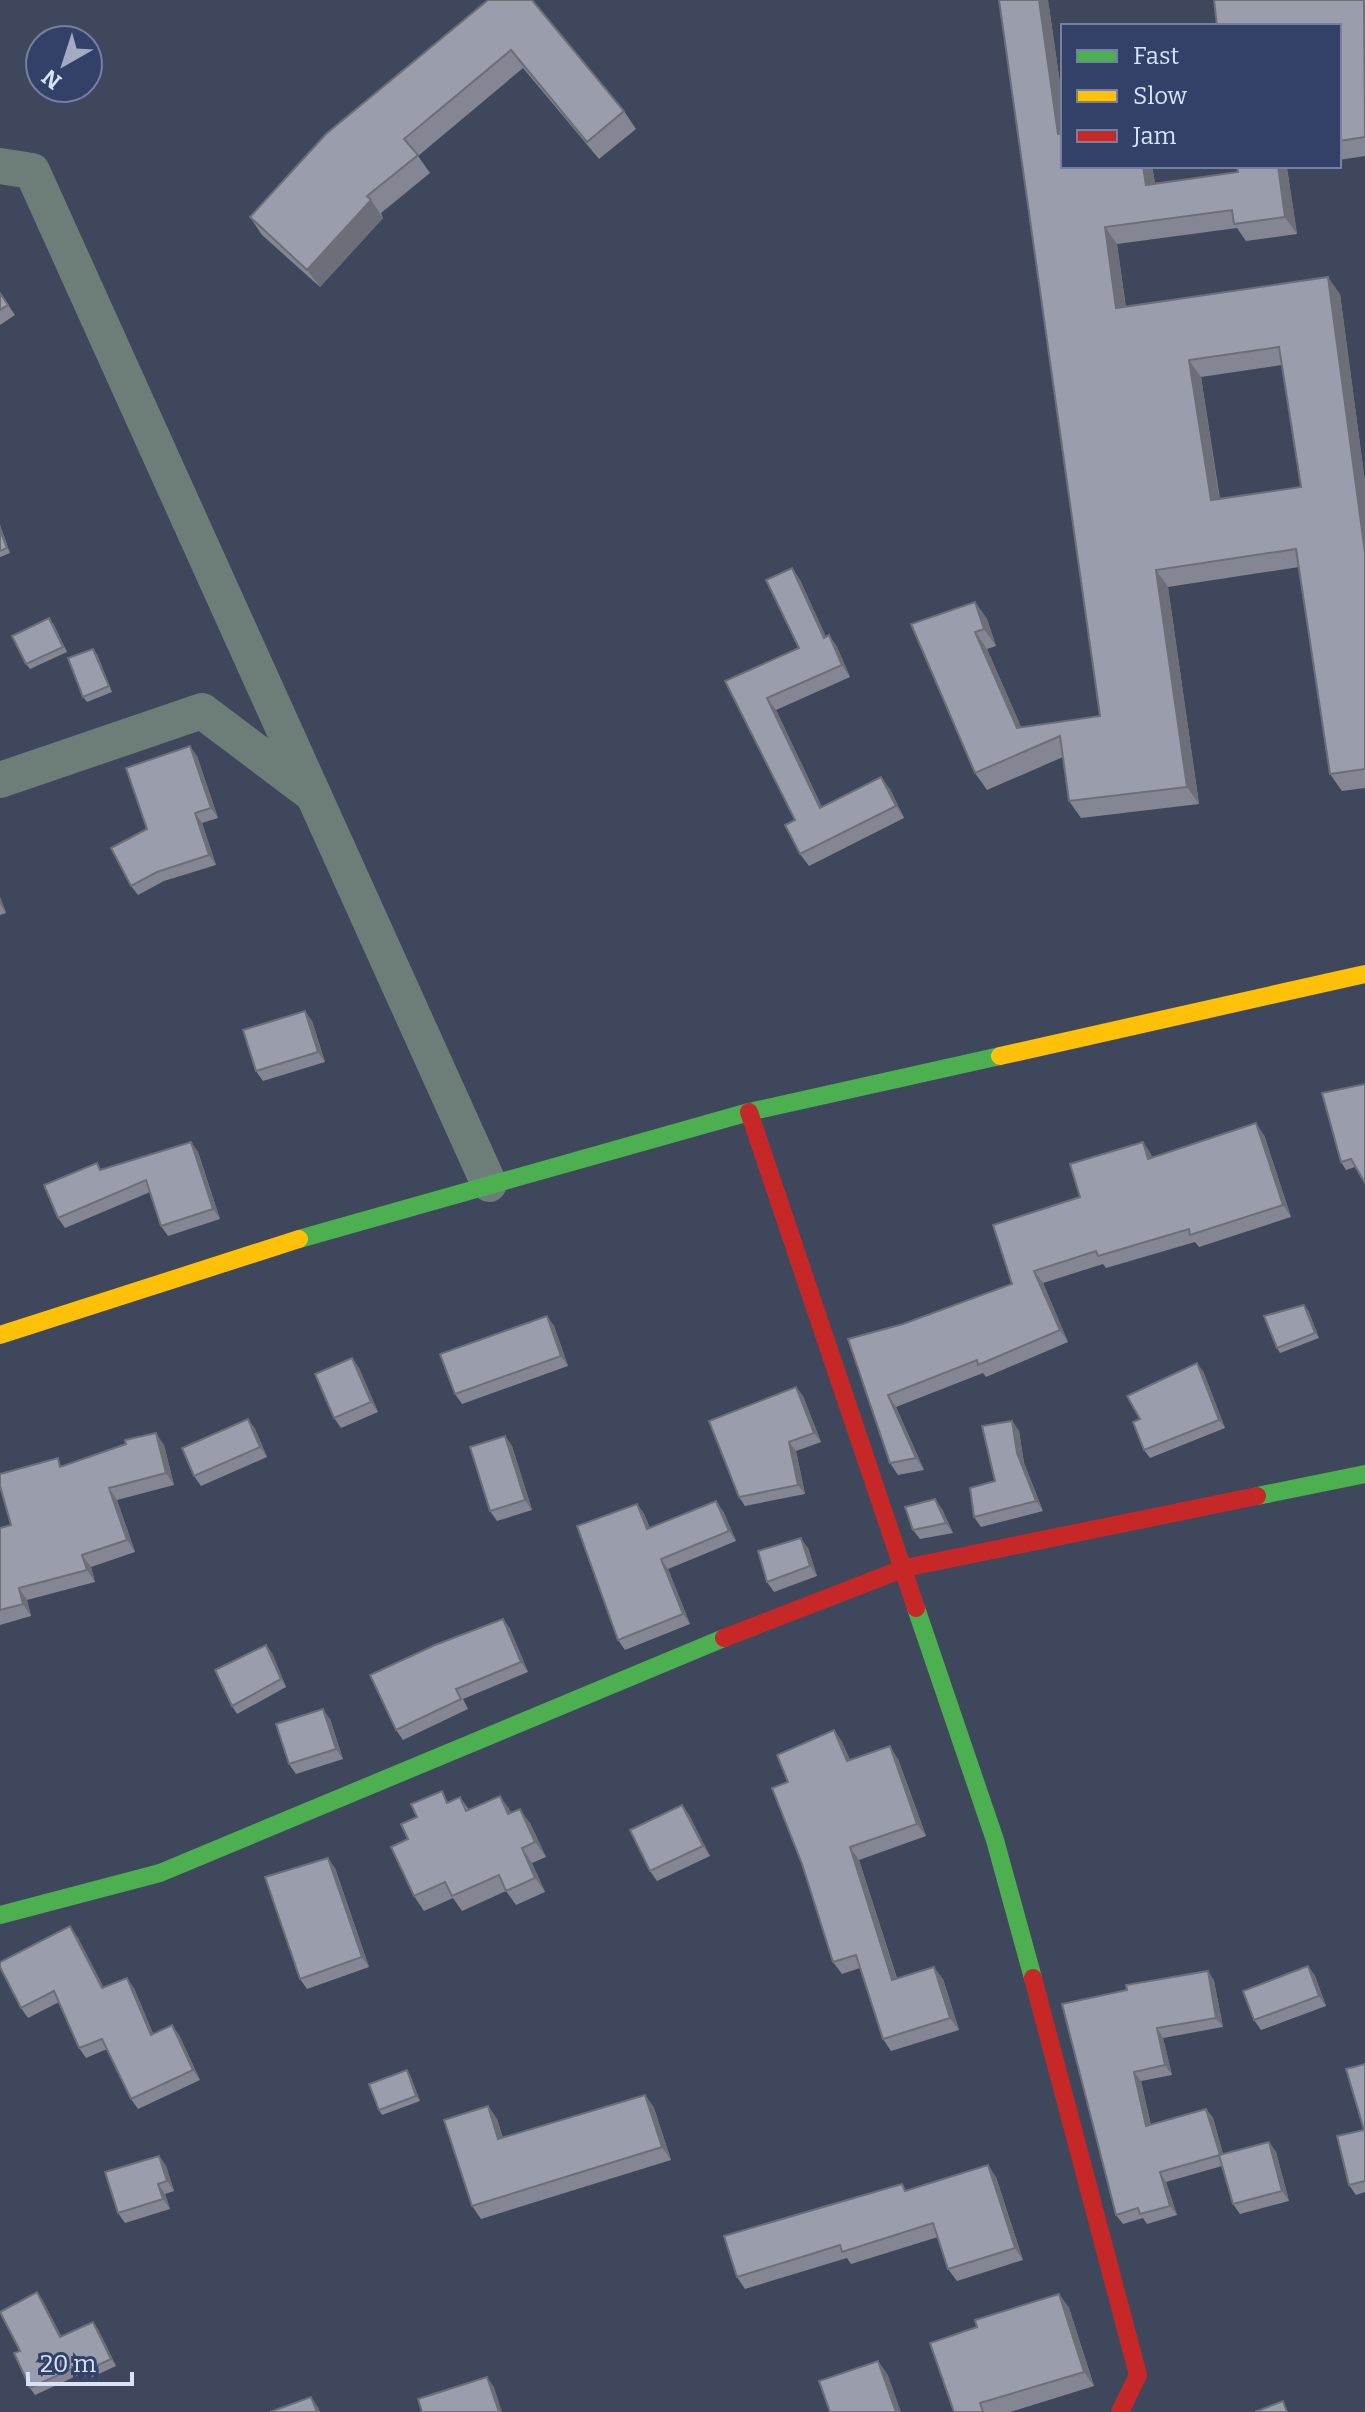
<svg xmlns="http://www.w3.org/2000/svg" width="1365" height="2412" font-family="Bitter,serif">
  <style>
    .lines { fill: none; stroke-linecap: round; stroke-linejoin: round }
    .street { stroke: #6d7e78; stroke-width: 36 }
    .fast { stroke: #4caf50; stroke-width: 18 }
    .slow { stroke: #ffc107; stroke-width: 18 }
    .jam { stroke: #c62828; stroke-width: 18 }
    .wall { fill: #848793; fill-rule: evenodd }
    .shaded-wall { fill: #6c6e78 }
    .building { fill: #9a9dab; stroke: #6c6e78; stroke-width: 2; fill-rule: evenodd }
  </style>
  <rect width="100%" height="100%" fill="#3f475c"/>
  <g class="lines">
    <g class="street">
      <polyline points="0,166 32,171 489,1184"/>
      <polyline points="0,780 202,711 311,793"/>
    </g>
    <g class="fast">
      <polyline points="299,1239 749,1112 1000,1056"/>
      <polyline points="1257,1496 1365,1474"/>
      <polyline points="916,1608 995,1840 1033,1978"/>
      <polyline points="0,1915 160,1873 724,1638"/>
    </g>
    <g class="slow">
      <polyline points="1000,1056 1365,974"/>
      <polyline points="0,1335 299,1239"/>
    </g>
    <g class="jam">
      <polyline points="749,1112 916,1608"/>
      <polyline points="724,1638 905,1568 1257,1496"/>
      <polyline points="1033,1978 1138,2375 1120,2412"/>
    </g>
  </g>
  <g class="wall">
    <polygon points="488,0 624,111 636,129 599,159 523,68 418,156 430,173 381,213 383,218 320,287 262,235 250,217"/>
    <path d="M1048 0 1063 104V166H1152L1155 183 1238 172 1237 166H1300L1287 168 1297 234 1246 241 1237 228 1117 244 1126 307 1340 294 1365 482V788L1342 791 1330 774 1299 567 1168 587 1199 804 1081 818 1069 801 1063 757 987 790 975 773V602L987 619 996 646 987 649 1021 727 1100 716ZM1282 365 1301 487 1220 499 1201 377Z"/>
    <polygon points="1365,0 1365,156 1339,160 1339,26"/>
    <polygon points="0,293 15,315 0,325"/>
    <polygon points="0,525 10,553 0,557"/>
    <polygon points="792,568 800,580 826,637 829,635 837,647 850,677 776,710 822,807 890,789 904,818 809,866 800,854 795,820 725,681 799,648"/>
    <polygon points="53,623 67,652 30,669 26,664"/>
    <polygon points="97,654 112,692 87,702 83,697"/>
    <polygon points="197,756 218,818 202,823 216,865 164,881 138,895 131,886 147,829"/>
    <polygon points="0,897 6,913 0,915"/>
    <polygon points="312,1021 325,1062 263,1081 256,1071"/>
    <polygon points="1365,1084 1355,1167 1346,1170 1341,1162"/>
    <polygon points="1264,1135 1291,1217 1199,1247 1195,1242 1106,1268 1103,1264 1043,1283 1068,1342 986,1377 983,1373 896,1407 924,1470 898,1475 890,1463 848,1339 903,1324 1012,1284 1080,1197 1143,1142 1152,1157"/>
    <polygon points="191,1142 198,1152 220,1219 168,1236 161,1226 150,1192 65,1228 58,1218 102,1170"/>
    <polygon points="1308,1310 1319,1338 1280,1353 1277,1348"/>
    <polygon points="547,1316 554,1326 568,1366 462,1404 455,1394"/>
    <polygon points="352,1358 359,1368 378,1412 341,1428 334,1418"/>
    <polygon points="1203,1371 1225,1428 1150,1458 1144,1450 1140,1419"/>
    <polygon points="796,1387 803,1396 821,1442 796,1451 805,1494 745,1506 739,1497"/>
    <polygon points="248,1419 255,1429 267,1457 201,1486 194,1476"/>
    <polygon points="1012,1421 1019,1431 1024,1463 1043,1511 981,1527 974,1517 995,1481"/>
    <polygon points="505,1436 512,1446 532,1510 497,1521 490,1511"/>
    <polygon points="164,1445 174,1485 117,1500 135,1552 91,1567 95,1582 27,1600 31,1616 0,1625 0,1528 11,1525 63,1466"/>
    <polygon points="637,1504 644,1514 650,1528 723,1511 736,1541 668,1569 690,1624 625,1650 618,1640"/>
    <polygon points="942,1509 953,1533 920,1539 913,1530"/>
    <polygon points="808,1548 817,1576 774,1592 767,1582"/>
    <polygon points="503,1619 510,1629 528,1672 463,1699 468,1709 403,1740 396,1730"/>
    <polygon points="272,1653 286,1687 237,1714 232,1706"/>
    <polygon points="330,1719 343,1759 296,1774 289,1764"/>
    <polygon points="834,1730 842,1742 850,1760 898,1759 926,1836 859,1860 897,1978 943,1979 959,2030 891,2051 883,2039 860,1968 842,1974 833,1962 788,1782"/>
    <polygon points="460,1797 469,1810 511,1812 530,1823 546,1857 532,1863 545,1892 516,1905 506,1891 462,1911 453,1898 424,1911 414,1896 408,1839 449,1802"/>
    <polygon points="682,1805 689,1815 710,1856 657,1881 650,1871"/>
    <polygon points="335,1868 369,1967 307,1989 300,1979"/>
    <polygon points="77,1936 104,1988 134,1988 153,2034 179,2035 200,2080 138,2109 131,2099 107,2049 86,2058 79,2048 59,2002 28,2018 21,2008"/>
    <polygon points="1308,1966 1315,1976 1326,2006 1261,2030 1254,2020"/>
    <polygon points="1208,1971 1214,1981 1223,2027 1163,2038 1172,2075 1141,2081 1151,2125 1206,2109 1213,2118 1223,2154 1269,2142 1276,2152 1289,2201 1240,2214 1233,2204 1222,2166 1166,2182 1177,2215 1147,2224 1143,2218 1123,2224 1116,2215 1127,1990"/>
    <polygon points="1365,2064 1365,2192 1356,2195 1349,2185 1364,2130"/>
    <polygon points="407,2070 410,2075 420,2101 382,2115 379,2110"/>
    <polygon points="645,2095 654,2108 671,2160 481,2219 472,2206 488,2106 497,2119 503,2138"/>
    <polygon points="159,2156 166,2166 174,2191 165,2194 170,2209 125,2223 118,2213"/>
    <polygon points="996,2177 1023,2260 957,2281 948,2269 938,2237 851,2264 847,2258 745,2289 737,2277 907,2190"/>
    <polygon points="1059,2294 1069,2308 1094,2386 1010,2412 954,2412 977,2327"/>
    <polygon points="42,2299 61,2336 98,2329 116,2366 88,2379 83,2373 35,2395 30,2388 20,2351"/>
  </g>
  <g class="shaded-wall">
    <polygon points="1039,0 1048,0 1063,104 1063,142 1058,134"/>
    <polygon points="1143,166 1152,166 1158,202 1146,185"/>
    <polygon points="1278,166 1286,166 1287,168 1297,234 1285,217"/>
    <polygon points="371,200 383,218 320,287 307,270"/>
    <polygon points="1105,227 1117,244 1128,325 1116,308"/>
    <polygon points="1328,277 1340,294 1365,482 1365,553"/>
    <polygon points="1189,360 1201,377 1222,517 1211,500"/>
    <polygon points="0,525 10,553 7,548 0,530"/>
    <polygon points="792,568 800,580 832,650 824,638"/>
    <polygon points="1156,570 1168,587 1199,804 1187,787"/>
    <polygon points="975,602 987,619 996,646 984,629"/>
    <polygon points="975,632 987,649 1029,745 1017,728"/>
    <polygon points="829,635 837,647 850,677 842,665"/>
    <polygon points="93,649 97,654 112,692 109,686"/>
    <polygon points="767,698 776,710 828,820 820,808"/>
    <polygon points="190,746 197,756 218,818 211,808"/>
    <polygon points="881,777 890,789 904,818 896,806"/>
    <polygon points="195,813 202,823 216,865 209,855"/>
    <polygon points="0,897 6,913 0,904"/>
    <polygon points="305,1011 312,1021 325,1062 318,1052"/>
    <polygon points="1256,1123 1264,1135 1291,1217 1283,1205"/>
    <polygon points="191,1142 198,1152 220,1219 213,1209"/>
    <polygon points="1143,1142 1151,1154 1156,1171 1148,1159"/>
    <polygon points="1034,1271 1043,1283 1068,1342 1060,1330"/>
    <polygon points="1304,1305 1308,1310 1319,1338 1315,1333"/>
    <polygon points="547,1316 554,1326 568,1366 561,1356"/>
    <polygon points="352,1358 359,1368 378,1412 371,1402"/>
    <polygon points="1197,1363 1203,1371 1225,1428 1219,1420"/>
    <polygon points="796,1387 803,1396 821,1442 814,1433"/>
    <polygon points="888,1395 896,1407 924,1470 916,1458"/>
    <polygon points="248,1419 255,1429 267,1457 260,1447"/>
    <polygon points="1012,1421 1019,1431 1024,1463 1043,1511 1036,1501 1017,1453"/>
    <polygon points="156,1433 164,1445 174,1485 166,1473"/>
    <polygon points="505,1436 512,1446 532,1510 525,1500"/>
    <polygon points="789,1442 796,1451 805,1494 798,1485"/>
    <polygon points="109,1488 117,1500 135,1552 127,1540"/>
    <polygon points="935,1499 942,1509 953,1533 946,1523"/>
    <polygon points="716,1501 723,1511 736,1541 729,1531"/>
    <polygon points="637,1504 644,1514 654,1539 647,1529"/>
    <polygon points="801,1538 808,1548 817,1576 810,1566"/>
    <polygon points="82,1555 91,1567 95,1582 87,1570"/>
    <polygon points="661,1559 668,1569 690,1624 683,1614"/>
    <polygon points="19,1588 27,1600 31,1616 23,1604"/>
    <polygon points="503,1619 510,1629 528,1672 521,1662"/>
    <polygon points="266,1645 272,1653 286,1687 281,1679"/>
    <polygon points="323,1709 330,1719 343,1759 336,1749"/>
    <polygon points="834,1730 842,1742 856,1774 847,1761"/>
    <polygon points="890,1746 898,1759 926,1836 917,1824"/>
    <polygon points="500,1796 510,1810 519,1828 508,1814"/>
    <polygon points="682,1805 689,1815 710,1856 703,1846"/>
    <polygon points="520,1809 530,1823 546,1857 535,1842"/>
    <polygon points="850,1847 859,1860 901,1992 892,1980"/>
    <polygon points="522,1848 532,1863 545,1892 535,1878"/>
    <polygon points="328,1858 335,1868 369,1967 362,1957"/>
    <polygon points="70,1926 77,1936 109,1998 102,1988"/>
    <polygon points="1308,1966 1315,1976 1326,2006 1319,1996"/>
    <polygon points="934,1967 943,1979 959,2030 950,2018"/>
    <polygon points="1208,1971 1214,1981 1223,2027 1216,2018"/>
    <polygon points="127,1978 134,1988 158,2045 151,2035"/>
    <polygon points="172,2025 179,2035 200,2080 193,2070"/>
    <polygon points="1157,2028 1163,2038 1172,2075 1165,2065"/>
    <polygon points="407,2070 410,2075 420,2101 416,2096"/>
    <polygon points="1134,2072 1141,2081 1153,2136 1146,2126"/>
    <polygon points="645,2095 654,2108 671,2160 662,2147"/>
    <polygon points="488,2106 497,2119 507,2152 498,2139"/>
    <polygon points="1206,2109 1213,2118 1226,2165 1220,2155"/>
    <polygon points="1269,2142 1276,2152 1289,2201 1282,2191"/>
    <polygon points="159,2156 166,2166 174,2191 167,2181"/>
    <polygon points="988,2165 996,2177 1023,2260 1015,2248"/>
    <polygon points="1160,2172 1166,2182 1177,2215 1170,2206"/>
    <polygon points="158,2184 165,2194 170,2209 163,2199"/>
    <polygon points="37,2292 42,2299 65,2343 60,2337"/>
    <polygon points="1059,2294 1069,2308 1094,2386 1084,2372"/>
    <polygon points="93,2322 98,2329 116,2366 111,2359"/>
    <polygon points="878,2361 888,2375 901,2412 896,2412"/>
    <polygon points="487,2377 494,2387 502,2412 499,2412"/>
    <polygon points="311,2397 318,2407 320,2412 317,2412"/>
  </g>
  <g class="building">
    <polygon points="488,0 532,0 624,111 587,142 511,50 404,139 418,155 367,196 371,200 307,270 250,217 326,134"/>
    <path d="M999 0H1039L1058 134H1063V166H1143L1146 185 1238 172 1237 166H1278L1285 217 1234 224 1232 210 1105 227 1116 308 1328 277 1365 553V769L1330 774 1296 549 1156 570 1187 787 1069 801 1060 736 975 773 911 624 975 602 984 629 975 632 1017 728 1100 716ZM1279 347 1301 487 1211 500 1189 360Z"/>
    <polygon points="1214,0 1364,0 1365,137 1339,141 1339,26 1217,26"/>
    <polygon points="0,293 8,305 0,310"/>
    <polygon points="0,530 7,548 0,551"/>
    <polygon points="792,568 824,638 829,635 842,665 767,698 820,808 881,777 896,806 800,854 785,825 795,820 725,681 799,648 766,580"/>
    <polygon points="49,618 63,647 26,664 12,636"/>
    <polygon points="93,649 109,686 83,697 68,658"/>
    <polygon points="190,746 211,808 195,813 209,855 157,872 131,886 111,848 147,829 126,768"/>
    <polygon points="305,1011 318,1052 256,1071 243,1030"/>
    <polygon points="1365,1084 1365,1183 1351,1159 1341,1162 1322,1093"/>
    <polygon points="1256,1123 1283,1205 1190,1235 1189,1229 1098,1256 1096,1251 1034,1271 1060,1330 978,1365 977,1360 888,1395 916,1458 890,1463 848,1339 903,1324 1012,1284 993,1225 1080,1197 1070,1164 1143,1142 1148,1159"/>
    <polygon points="191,1142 213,1209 161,1226 146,1180 58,1218 44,1185 97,1163 100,1170"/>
    <polygon points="1304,1305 1315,1333 1277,1348 1264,1316"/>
    <polygon points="547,1316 561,1356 455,1394 440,1354"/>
    <polygon points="352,1358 371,1402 334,1418 315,1374"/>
    <polygon points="1197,1363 1219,1420 1144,1450 1133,1422 1140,1419 1127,1396"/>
    <polygon points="796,1387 814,1433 789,1442 798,1485 739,1497 709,1421"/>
    <polygon points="248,1419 260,1447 194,1476 182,1448"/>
    <polygon points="1012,1421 1017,1453 1036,1501 974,1517 970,1488 995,1481 982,1426"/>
    <polygon points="156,1433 166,1473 109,1488 127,1540 82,1555 87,1570 19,1588 23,1604 0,1610 0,1528 11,1525 0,1486 0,1474 58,1458 60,1467 126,1444 125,1440"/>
    <polygon points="505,1436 525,1500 490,1511 470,1447"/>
    <polygon points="935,1499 946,1523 913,1530 905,1507"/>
    <polygon points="716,1501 729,1531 661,1559 683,1614 618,1640 577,1526 637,1504 647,1529"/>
    <polygon points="801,1538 810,1566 767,1582 758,1551"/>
    <polygon points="503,1619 521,1662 456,1689 461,1699 396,1730 370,1675 435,1645"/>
    <polygon points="266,1645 281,1679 232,1706 215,1670"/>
    <polygon points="323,1709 336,1749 289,1764 276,1724"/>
    <polygon points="834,1730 847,1761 890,1746 917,1824 850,1847 892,1980 934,1967 950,2018 883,2039 856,1955 833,1962 802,1864 772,1788 788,1782 777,1755"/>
    <polygon points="442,1791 447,1803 460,1797 466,1811 500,1796 508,1814 520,1809 535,1842 522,1848 535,1878 506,1891 499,1875 452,1896 445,1882 414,1896 391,1847 408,1839 401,1824 417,1817 411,1804"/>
    <polygon points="682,1805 703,1846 650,1871 630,1830"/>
    <polygon points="328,1858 362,1957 300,1979 265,1877"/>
    <polygon points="70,1926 102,1988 127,1978 151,2035 172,2025 193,2070 131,2099 102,2039 79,2048 54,1991 21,2008 0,1967 0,1962"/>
    <polygon points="1308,1966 1319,1996 1254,2020 1243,1991"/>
    <polygon points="1208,1971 1216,2018 1157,2028 1165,2065 1134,2072 1146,2126 1206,2109 1220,2155 1160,2172 1170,2206 1140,2214 1138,2208 1116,2215 1062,2004 1127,1990 1126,1985"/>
    <polygon points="1365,2064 1365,2181 1349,2185 1337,2136 1364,2130 1346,2069"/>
    <polygon points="407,2070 416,2096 379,2110 369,2084"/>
    <polygon points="645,2095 662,2147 472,2206 444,2120 488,2106 498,2139"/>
    <polygon points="1269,2142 1282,2191 1233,2204 1219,2155"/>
    <polygon points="159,2156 167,2181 158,2184 163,2199 118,2213 105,2172"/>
    <polygon points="988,2165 1015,2248 948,2269 933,2223 842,2252 840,2245 737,2277 724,2236 902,2184 905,2191"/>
    <polygon points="37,2292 60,2337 93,2322 111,2359 83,2372 80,2365 30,2388 14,2353 20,2351 0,2312"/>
    <polygon points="1059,2294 1084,2372 980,2403 983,2412 954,2412 930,2343 977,2327 975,2320"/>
    <polygon points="878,2361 896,2412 830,2412 819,2381"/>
    <polygon points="487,2377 499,2412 422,2412 418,2399"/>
    <polygon points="311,2397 317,2412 270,2412"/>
    <polygon points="1283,2401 1287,2412 1255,2412"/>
  </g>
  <rect x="1061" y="24" width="280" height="144" fill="#334168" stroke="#7581a2" stroke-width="2"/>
  <rect x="1077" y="50" width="40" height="12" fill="#4caf50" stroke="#7581a2" stroke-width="2"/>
  <text x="1133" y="64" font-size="24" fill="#d7e1f9">Fast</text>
  <rect x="1077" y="90" width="40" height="12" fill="#ffc107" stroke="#7581a2" stroke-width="2"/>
  <text x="1133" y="104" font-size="24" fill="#d7e1f9">Slow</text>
  <rect x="1077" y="130" width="40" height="12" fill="#c62828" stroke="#7581a2" stroke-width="2"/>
  <text x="1133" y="144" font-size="24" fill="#d7e1f9">Jam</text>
  <g transform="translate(64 64) rotate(219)"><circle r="38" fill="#334168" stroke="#7581a2" stroke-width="2"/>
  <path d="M0-6L14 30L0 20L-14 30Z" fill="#a2abc2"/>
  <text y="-12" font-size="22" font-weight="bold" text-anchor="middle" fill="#d7e1f9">N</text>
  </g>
  <path d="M28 2372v12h104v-12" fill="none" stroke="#d7e1f9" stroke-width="4"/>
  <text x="40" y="2372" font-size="24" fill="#d7e1f9" stroke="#334168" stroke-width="6" paint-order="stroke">20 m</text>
</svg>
